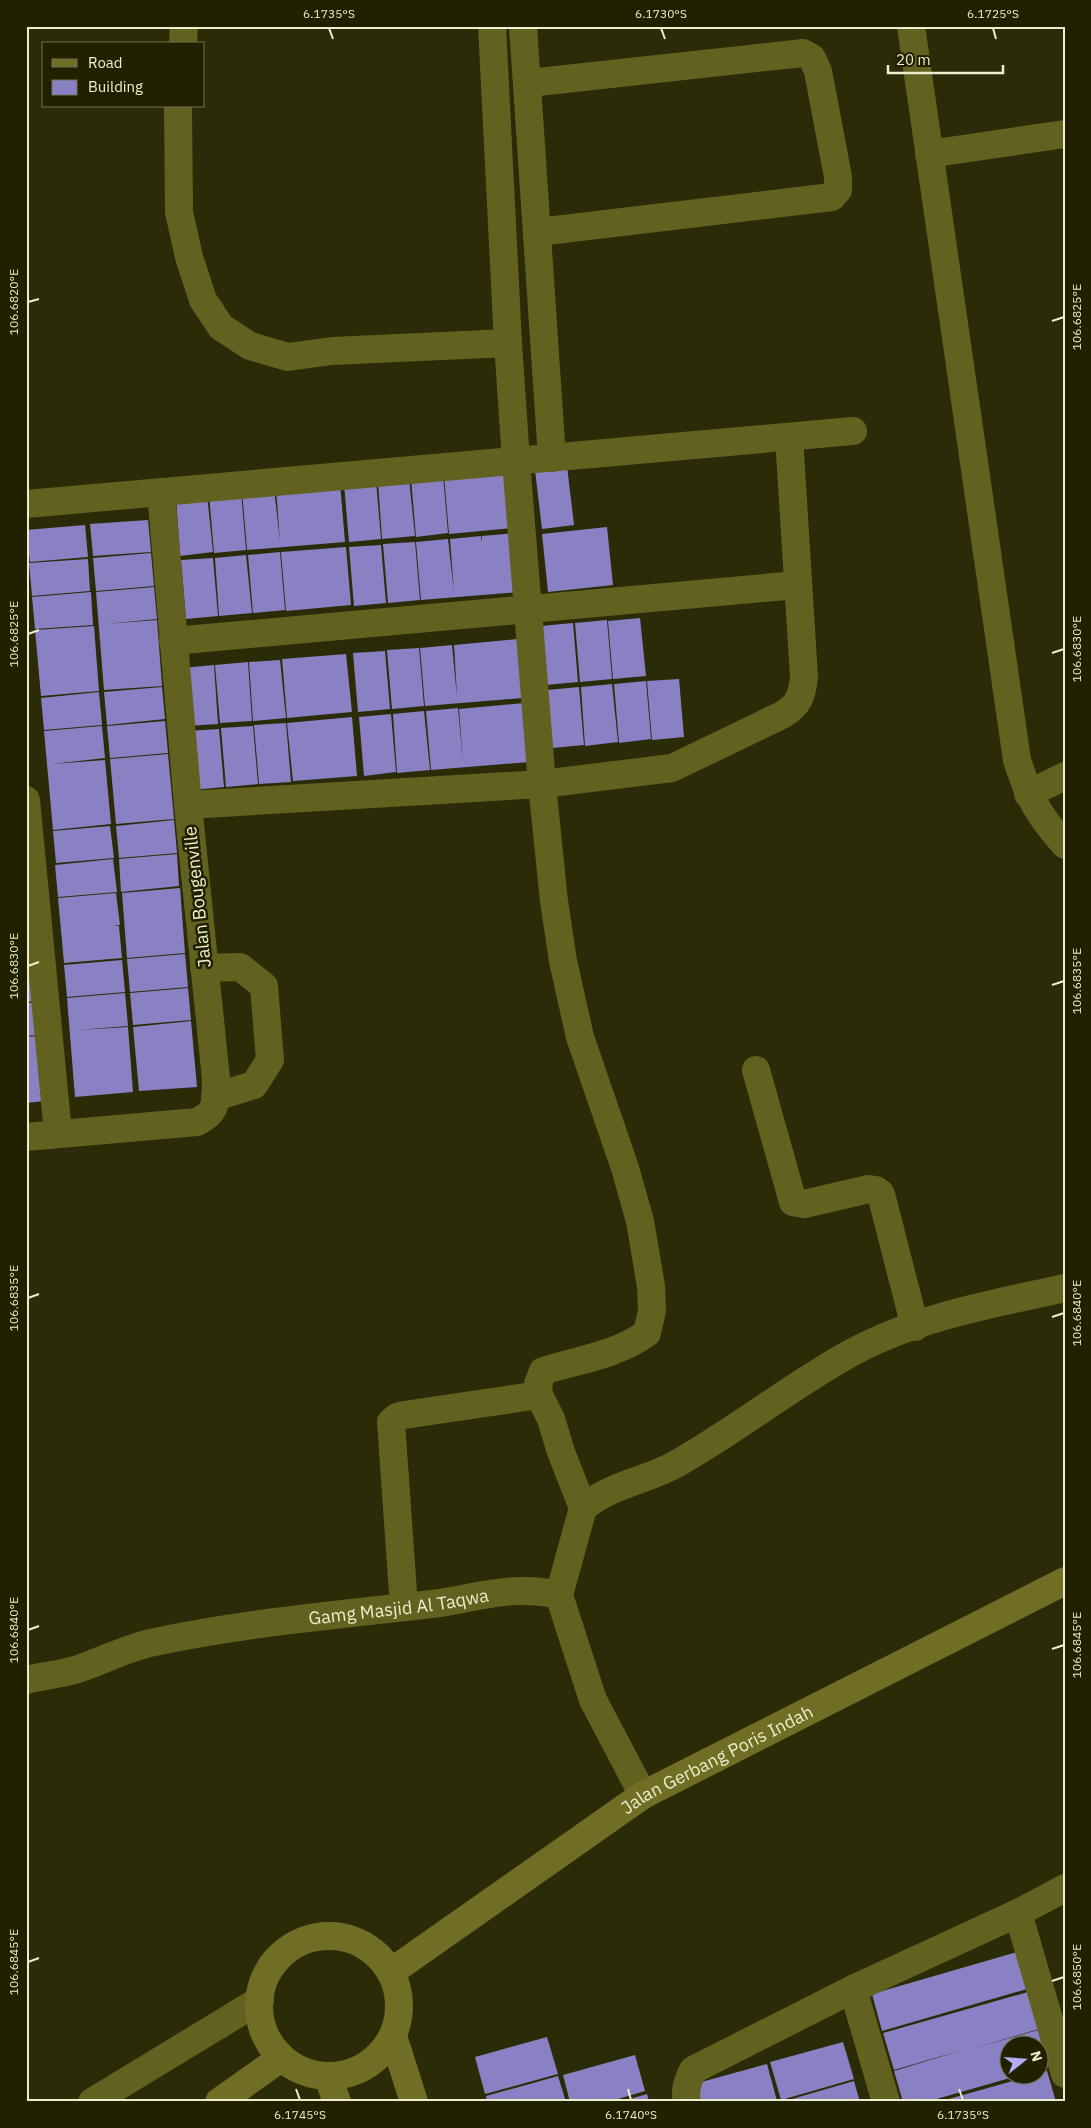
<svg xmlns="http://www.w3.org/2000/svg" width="1091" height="2128" font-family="'IBM Plex Sans',sans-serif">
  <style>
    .building { fill: #8981c3 }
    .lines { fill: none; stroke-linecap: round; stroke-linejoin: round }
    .street { stroke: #62611f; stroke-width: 28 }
    .secondary { stroke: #6f6e24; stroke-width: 28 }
    .ticks { fill: none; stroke: #edeecd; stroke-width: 2 }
    .labels { text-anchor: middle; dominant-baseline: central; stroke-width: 5; stroke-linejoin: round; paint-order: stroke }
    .street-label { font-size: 18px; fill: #edeecd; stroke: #212100 }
    .neatline { fill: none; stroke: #edeecd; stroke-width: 2 }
    .ticks-label { font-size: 12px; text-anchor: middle; fill: #edeecd }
  </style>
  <rect width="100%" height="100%" fill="#2b2b08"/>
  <g class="building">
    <polygon points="567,466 574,525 542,529 535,470"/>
    <polygon points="509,470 513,528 449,534 444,475"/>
    <polygon points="443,475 448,533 416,537 411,478"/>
    <polygon points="409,478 415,536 382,539 378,481"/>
    <polygon points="376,481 381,539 349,542 344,484"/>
    <polygon points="340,483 345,542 247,550 242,491 274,488 280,542 276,488"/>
    <polygon points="241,491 246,550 214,553 209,494"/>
    <polygon points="207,494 213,552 180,556 176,497"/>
    <polygon points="148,520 151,552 93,556 90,524"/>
    <polygon points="85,525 88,557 30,562 26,530"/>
    <polygon points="607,527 613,585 548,592 542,534"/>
    <polygon points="514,533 519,592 421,600 416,542 448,539 454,592 450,539 481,536 482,542 482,536"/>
    <polygon points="415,542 420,600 388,603 383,544"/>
    <polygon points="381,545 386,603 354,606 349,547"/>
    <polygon points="346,547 351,605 286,611 281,552"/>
    <polygon points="280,552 285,610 253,613 248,555"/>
    <polygon points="151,553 154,586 96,591 93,558"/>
    <polygon points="246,555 252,613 219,616 215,558"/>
    <polygon points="213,558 218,616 186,619 181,560"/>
    <polygon points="88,559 90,591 32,596 29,563"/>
    <polygon points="154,587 157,619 105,624 157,620 162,686 104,690 96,592"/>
    <polygon points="91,592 93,625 35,629 32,597"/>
    <polygon points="640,618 646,676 613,679 608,621"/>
    <polygon points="607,620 612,679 580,682 575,623"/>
    <polygon points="573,623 578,682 546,685 541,626"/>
    <polygon points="94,626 99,691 41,696 35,630"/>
    <polygon points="518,639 523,698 425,706 420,648 452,645 457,697 454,645"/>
    <polygon points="419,648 424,706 392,709 387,650"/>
    <polygon points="385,651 390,709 358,712 353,653"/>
    <polygon points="346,654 352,712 319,715 318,710 319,715 287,718 282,659"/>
    <polygon points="280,660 286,718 253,721 249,662"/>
    <polygon points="248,662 252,721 220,723 215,665"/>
    <polygon points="214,665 218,724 187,726 182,668"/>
    <polygon points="679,679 684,737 652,740 647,681"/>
    <polygon points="646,681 651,739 619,743 614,684"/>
    <polygon points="612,684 618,742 585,746 581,687"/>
    <polygon points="162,687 165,719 107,725 104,692"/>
    <polygon points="579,687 584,745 552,748 547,690"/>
    <polygon points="99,692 102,725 44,730 41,698"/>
    <polygon points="524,703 529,762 431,770 426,711 458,708 463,762 459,709"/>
    <polygon points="424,711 430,770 397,773 393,714"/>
    <polygon points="391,714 396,772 364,776 359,717"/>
    <polygon points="352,717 357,776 293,781 287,723"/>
    <polygon points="165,721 168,753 110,758 107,726"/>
    <polygon points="286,723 291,782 259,784 254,725"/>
    <polygon points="102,726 105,758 52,764 105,760 111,824 53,830 44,731"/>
    <polygon points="253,726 258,784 226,787 221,728"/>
    <polygon points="219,729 224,787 192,790 187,731"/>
    <polygon points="168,754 174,819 116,824 110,759"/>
    <polygon points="174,820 177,853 119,858 116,826"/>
    <polygon points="110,826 114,858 56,863 53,831"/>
    <polygon points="177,854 179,886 121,892 119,859"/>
    <polygon points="113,859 117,892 58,897 55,865"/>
    <polygon points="180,888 185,953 127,958 122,893"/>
    <polygon points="116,893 120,925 114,926 119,926 122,958 64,963 58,898"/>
    <polygon points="185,954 188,987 130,992 127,959"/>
    <polygon points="122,960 125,992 67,997 64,965"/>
    <polygon points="33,969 35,1001 26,1002 26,970"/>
    <polygon points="188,988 191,1020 133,1025 130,993"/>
    <polygon points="125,993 128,1026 76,1030 128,1027 133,1092 75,1097 67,998"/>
    <polygon points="26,1003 36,1003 38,1035 26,1036"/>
    <polygon points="191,1021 197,1087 139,1091 133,1027"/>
    <polygon points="38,1036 44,1101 26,1103 26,1037"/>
    <polygon points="1017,1952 1027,1989 882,2031 872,1994"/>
    <polygon points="1028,1992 1039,2029 971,2049 1038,2030 1048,2067 1038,2070 1038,2046 1008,2046 1008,2076 1017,2076 926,2102 903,2102 894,2071 966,2049 894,2070 883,2033"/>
    <polygon points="547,2037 558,2074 485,2094 475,2057"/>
    <polygon points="843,2042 854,2079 781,2100 770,2062"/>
    <polygon points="635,2055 645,2091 608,2102 570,2102 563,2075"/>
    <polygon points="767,2064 777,2101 699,2102 694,2084"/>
    <polygon points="1047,2071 1056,2102 938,2102 1030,2076 1038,2076 1038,2073"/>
    <polygon points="558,2076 566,2102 487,2102 486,2096"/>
    <polygon points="854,2081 860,2102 785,2102 785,2101"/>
    <polygon points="647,2094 649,2102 623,2102 623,2101"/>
  </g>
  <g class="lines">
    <g class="street">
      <path d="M492 26 508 343 516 461 542 784 554 901 563 961 580 1037 625 1168 640 1221 651 1286 652 1311 647 1333C617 1355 578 1360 543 1371L538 1384 539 1395 551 1419 561 1452 583 1508 559 1595"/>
      <polyline points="523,26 552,458"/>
      <path d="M911 26 1017 760C1029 798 1038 815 1065 845"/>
      <polyline points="183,44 184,26"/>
      <polyline points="529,83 803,53 812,58 818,71 838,177 838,190 832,197 538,232"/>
      <polyline points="178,106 179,212 189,257 203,300 221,327 250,346 288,357 332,351 508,343"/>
      <polyline points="929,154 1065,134"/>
      <polyline points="26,504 853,431"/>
      <polyline points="173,641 797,585"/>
      <polyline points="1028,794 1065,776"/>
      <polyline points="26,800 58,1133"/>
      <path d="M188 805 542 784 672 768 782 715C799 705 802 696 804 677L789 437"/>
      <polyline points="204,968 240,967 264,986 270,1060 254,1085 215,1097"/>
      <polyline points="756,1070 793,1202 804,1204 869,1189 876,1190 881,1194 915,1327"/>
      <path d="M26 1137 197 1122C219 1111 215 1102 216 1079L188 805 161 492"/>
      <path d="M583 1508C611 1484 647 1481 678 1463 738 1429 791 1386 851 1353 917 1317 992 1304 1065 1288"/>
      <polyline points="404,1607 391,1422 397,1417 404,1415 539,1395"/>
      <path id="s1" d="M26 1680C43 1676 62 1674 78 1669 102 1661 125 1649 150 1643 242 1623 338 1615 432 1604 477 1598 513 1584 559 1595L593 1700 643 1795"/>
      <polyline points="1018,1913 1065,2074"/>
      <polyline points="853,1989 886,2102"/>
      <polyline points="92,2102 260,2000"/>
      <path d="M687 2102C684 2090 688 2080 693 2070L853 1989 1018 1913 1065 1888"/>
    </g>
    <g class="secondary">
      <circle cx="329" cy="2006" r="70"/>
      <path id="s2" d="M391 1972 643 1795 1065 1581"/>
      <polyline points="393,2036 414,2102"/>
      <polyline points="328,2077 337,2102"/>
      <polyline points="219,2102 281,2058"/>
    </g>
  </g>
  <path class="ticks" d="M329 28 333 39M661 28 665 39M993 28 996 39M28 302 39 299M1052 321 1064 317M28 634 39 630M1052 653 1064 649M28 966 39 962M1052 985 1064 981M28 1298 39 1294M1052 1317 1064 1313M28 1630 39 1626M1052 1649 1064 1645M28 1962 39 1958M1052 1981 1064 1977M296 2089 300 2100M628 2089 631 2100M959 2089 963 2100"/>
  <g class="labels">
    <g class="street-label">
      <text transform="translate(197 897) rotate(-96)">Jalan Bougenville</text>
      <text stroke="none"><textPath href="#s1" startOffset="381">Gamg Masjid Al Taqwa</textPath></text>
      <text stroke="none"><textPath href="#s2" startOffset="390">Jalan Gerbang Poris Indah</textPath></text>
    </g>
  </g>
  <rect width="1091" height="2128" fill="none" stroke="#212100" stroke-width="55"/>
  <rect x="42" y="42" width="162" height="65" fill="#212100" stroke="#737352"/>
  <rect x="52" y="59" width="25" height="8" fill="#6f6e24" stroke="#737352"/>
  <text x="88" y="68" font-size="15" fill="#edeecd">Road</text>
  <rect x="52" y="80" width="25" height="15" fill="#8981c3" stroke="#737352"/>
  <text x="88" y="92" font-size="15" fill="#edeecd">Building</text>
  <g transform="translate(1024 2060) rotate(73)"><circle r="24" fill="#212100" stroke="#737352"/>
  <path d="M0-4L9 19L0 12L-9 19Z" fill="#b4acf9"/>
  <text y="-8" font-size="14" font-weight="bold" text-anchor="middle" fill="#edeecd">N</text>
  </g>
  <path d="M888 65v8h115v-8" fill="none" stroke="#edeecd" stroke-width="2.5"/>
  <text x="896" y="65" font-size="15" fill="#edeecd" stroke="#212100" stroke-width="4" paint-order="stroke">20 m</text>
  <rect x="28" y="28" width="1036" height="2072" class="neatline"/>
  <g class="ticks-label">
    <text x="329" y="18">6.1735°S</text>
    <text x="661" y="18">6.1730°S</text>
    <text x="993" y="18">6.1725°S</text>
    <text transform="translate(14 302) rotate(-90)" y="4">106.6820°E</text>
    <text transform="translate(1077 317) rotate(-90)" y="4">106.6825°E</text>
    <text transform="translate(14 634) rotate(-90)" y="4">106.6825°E</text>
    <text transform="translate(1077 649) rotate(-90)" y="4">106.6830°E</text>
    <text transform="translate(14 966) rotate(-90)" y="4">106.6830°E</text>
    <text transform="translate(1077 981) rotate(-90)" y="4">106.6835°E</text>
    <text transform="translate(14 1298) rotate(-90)" y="4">106.6835°E</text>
    <text transform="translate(1077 1313) rotate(-90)" y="4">106.6840°E</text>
    <text transform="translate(14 1630) rotate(-90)" y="4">106.6840°E</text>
    <text transform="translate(1077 1645) rotate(-90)" y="4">106.6845°E</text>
    <text transform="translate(14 1962) rotate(-90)" y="4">106.6845°E</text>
    <text transform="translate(1077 1977) rotate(-90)" y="4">106.6850°E</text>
    <text x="300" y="2119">6.1745°S</text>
    <text x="631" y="2119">6.1740°S</text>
    <text x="963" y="2119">6.1735°S</text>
  </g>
</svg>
